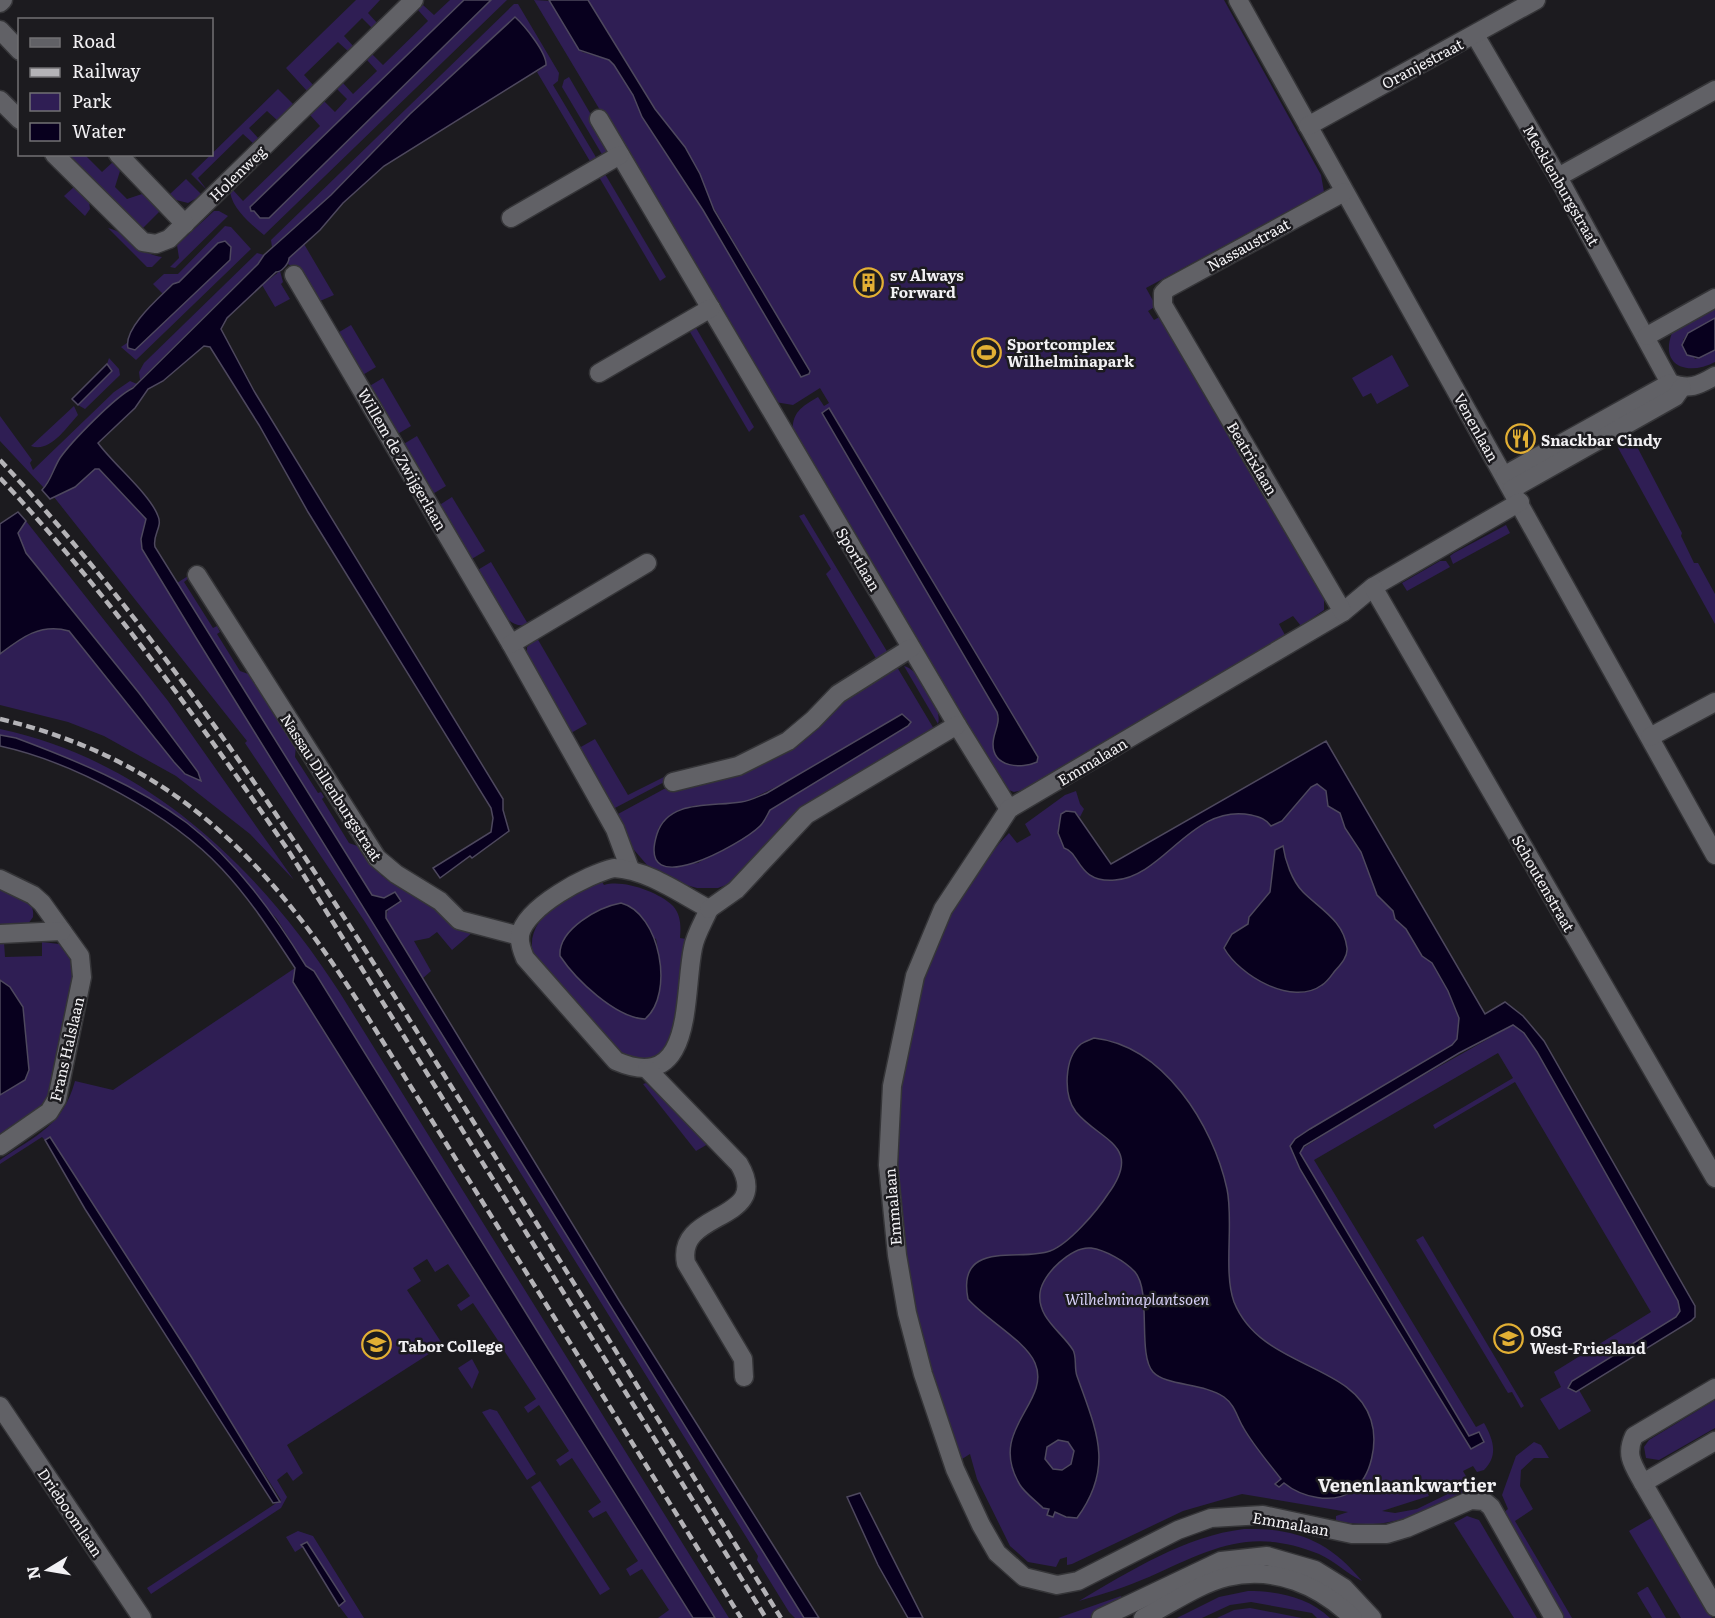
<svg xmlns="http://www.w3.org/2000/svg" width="1715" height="1618" font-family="Literata,serif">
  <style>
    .green { fill: #2f1e54; fill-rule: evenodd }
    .water { fill: #08001e; stroke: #4e485e; stroke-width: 1.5; fill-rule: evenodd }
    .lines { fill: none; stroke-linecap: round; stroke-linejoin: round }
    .minor-casing { stroke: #353538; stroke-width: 21 }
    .tertiary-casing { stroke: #353538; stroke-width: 21 }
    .minor { stroke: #616166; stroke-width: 18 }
    .tertiary { stroke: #616166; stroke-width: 18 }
    .rail { stroke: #b4b3b7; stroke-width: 4.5; stroke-dasharray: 9 4.5; stroke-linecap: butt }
    .labels { text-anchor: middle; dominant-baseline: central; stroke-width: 5; stroke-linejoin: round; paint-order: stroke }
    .street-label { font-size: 15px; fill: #f2f1f4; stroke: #1c1b1f }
    .poi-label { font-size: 15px; font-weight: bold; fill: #f2f1f4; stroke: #1c1b1f; text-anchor: start }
    .park-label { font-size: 15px; font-style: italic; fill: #d6cff6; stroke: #1c1b1f }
    .quarter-label { font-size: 18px; font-weight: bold; fill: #f2f1f4; stroke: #1c1b1f }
  </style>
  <rect width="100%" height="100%" fill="#1c1b1f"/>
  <g class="green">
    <polygon points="356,0 380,0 368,13 378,24 373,29 362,18 344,36 354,47 349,52 338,42 304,75 314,86 308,92 286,68"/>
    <path d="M450 0H464L255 204 256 210 269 218 491 0H507L264 235C251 224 233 210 230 192L233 190 243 201 320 126 310 115 324 101 335 112 347 99 337 89 343 83 353 94 377 71 367 60 372 54 383 65 428 21 418 10 423 5 434 15Z"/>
    <path d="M534 0 551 1 582 52 609 60 614 65 633 95 642 117 703 210 801 377 809 374 810 371 658 113 588 0H1224L1321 175 1324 192 1146 288 1156 306 1148 311 1154 320 1161 316 1324 597V610L1301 626 1293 616 1279 624 1285 635 1023 790 1014 792 1006 789 793 433C791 412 803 406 818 397L824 406 829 403 820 388 793 405 775 402ZM829 408 1038 757 1030 764 1013 766 998 725 997 712 822 413Z"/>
    <polygon points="514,4 518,4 559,73 558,81 553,85 597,159 591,163 537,72 544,67 546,59 515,17 383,141 331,195 272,247 271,240"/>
    <polygon points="569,77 611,149 603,156 562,87 564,80"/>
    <polygon points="278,89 294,105 278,121 267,111 249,128 259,139 254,144 243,134 198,178 207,190 191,174"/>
    <polygon points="66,155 85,155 102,172 114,161 120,171 115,187 127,199 142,194 161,210 142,229"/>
    <polygon points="605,174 666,277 660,281 599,177"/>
    <polygon points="186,179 202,195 188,203 176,200 170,194"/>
    <polygon points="75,186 89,201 90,209 85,216 64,196"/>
    <polygon points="214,211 219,211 228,216 175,268 170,267 179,258 177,245"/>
    <polygon points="225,226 231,227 251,249 136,360 121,347 127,343 128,348 135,350 230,260 218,243 179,282 173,284 163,294 153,284 164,274 178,274"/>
    <path d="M108 228C132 234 133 252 162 257L152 267H147Z"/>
    <polygon points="304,244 334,295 320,301 300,271 288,264 289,258"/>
    <polygon points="257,253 264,255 263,259 140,380 139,372 144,363"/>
    <polygon points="280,271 283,282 281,284 290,299 275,307 262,285"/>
    <path d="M1715 305V318L1688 333 1683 340 1695 359 1715 350V362C1689 376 1659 367 1672 333Z"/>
    <polygon points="351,325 376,367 361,376 336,334"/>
    <polygon points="696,328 754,427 749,432 690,332"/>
    <polygon points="1392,355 1409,386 1377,404 1371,393 1363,397 1352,378"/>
    <polygon points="109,358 119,369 120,375 85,409 78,405 112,371 107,364"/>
    <polygon points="383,378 411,426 396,435 368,387"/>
    <polygon points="130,381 137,384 125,392 61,456 44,488 0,441 0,416 32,460 30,463 33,470 114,392"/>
    <path d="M74 406 78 415C66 428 50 453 31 446Z"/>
    <polygon points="417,436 446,486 431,495 402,445"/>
    <polygon points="1629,437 1632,437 1682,533 1681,536 1694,563 1698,563 1715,594 1715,624 1616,444"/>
    <polygon points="95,469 99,469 147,519 141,539 142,549 804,1618 795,1618 789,1612 757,1560 758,1556 365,922 245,743 247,741 54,497 75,487"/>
    <polygon points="452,497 485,551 470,560 438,506"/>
    <polygon points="804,514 888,653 877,660 826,574 831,569 799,516"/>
    <path d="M26 521 168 701 294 880 250 834 176 776 104 736 68 722 0 705V654C23 637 40 623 69 631L174 762 185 774 198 772 139 693 26 553 18 533Z"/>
    <polygon points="1506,525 1510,533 1453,564 1450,556 1454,553"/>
    <polygon points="1440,561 1446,561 1450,567 1407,591 1402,583"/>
    <path d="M491 562 528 624C505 634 487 588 476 571Z"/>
    <polygon points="188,576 189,578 184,582 213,628 217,626 220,632 217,634 240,671 251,675 296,745 295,757 318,793 321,792 324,797 322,799 349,843 360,847 382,876 401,885 474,931 452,950 437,932 429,938 414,941 431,971 422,979 386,917 388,910 384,898 372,895 177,583"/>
    <polygon points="537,638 587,724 571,733 527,657 527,647"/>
    <path d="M904 666C919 669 943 709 938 724Z"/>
    <path d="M897 667 934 729 798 812 734 882 718 888H697L679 883 647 865 629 844 616 815 618 814 664 789 719 780 773 760 804 739 850 695ZM911 721 908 726 770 810 765 819 698 863 669 867 654 845 659 827 669 816 692 806 745 802Z"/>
    <path d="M0 729C148 760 261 870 340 993L729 1618H715L314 971 306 966 277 919 188 824 105 774 16 738 0 735Z"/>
    <polygon points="595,739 628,795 672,773 670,779 613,809 579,748"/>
    <path d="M1320 761 1479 1031 1296 1145 1300 1150 1376 1102 1513 1025 1524 1033 1537 1052 1678 1301 1680 1312 1676 1317 1572 1381 1569 1389 1576 1392 1579 1390 1591 1411 1559 1430 1540 1399 1561 1387 1554 1372 1651 1312 1515 1082 1435 1129 1433 1125 1513 1078 1498 1053 1314 1160 1476 1427 1484 1423C1493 1439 1499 1455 1484 1470L1477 1472 1473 1466 1463 1471 1467 1478 1434 1493 1432 1490 1427 1492 1429 1496 1382 1511 1395 1513 1417 1509 1462 1487 1465 1492C1419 1515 1389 1531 1336 1521V1516L1348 1512 1242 1494 1183 1511 1072 1564 1067 1565V1557L1060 1559 1056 1567 1028 1562 1010 1546 977 1479 970 1454 962 1459C941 1404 924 1350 912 1293 881 1142 897 949 1009 833L1017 843 1031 835 1025 824 1065 795 1076 791 1080 804 1084 809 1080 817 1075 812 1105 870ZM1303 1159 1469 1437 1479 1433 1484 1442 1471 1449 1351 1255Z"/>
    <path d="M600 879 604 885C623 879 659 892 673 906 681 915 681 927 680 938L686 939 672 1042 657 1057 643 1061 619 1053 533 954C524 915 572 895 600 879ZM600 909 656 939C661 962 666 1002 645 1019L614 1008 560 956C559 934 584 920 600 909Z"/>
    <path d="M0 887C14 894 36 899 33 917L28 924 0 927Z"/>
    <path d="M0 942H4L5 957 42 956V942L59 944 71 956 74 967 51 1092C41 1112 18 1122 0 1135V1095L29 1070 23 1007 0 979Z"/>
    <path d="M295 968 293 982 693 1618H658L669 1610 642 1569 630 1576 626 1569 638 1561 606 1511 593 1518 588 1511 601 1502 572 1458 560 1466 556 1460 569 1451 539 1405 528 1413 524 1407 536 1399 503 1349 490 1356 486 1351 499 1342 473 1303 461 1311 457 1305 470 1296 448 1264 435 1272 427 1259 413 1268 421 1281 407 1290 443 1345 287 1445 303 1473 293 1481 287 1472 277 1480 287 1497 281 1508 151 1594 147 1588 281 1500 49 1137 45 1140 42 1137 0 1164V1160C36 1135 63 1126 75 1081L113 1090Z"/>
    <polygon points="646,1083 708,1144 696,1151 643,1084"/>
    <polygon points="1423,1236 1524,1406 1521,1408 1512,1392 1508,1393 1416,1240"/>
    <polygon points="472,1359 479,1372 472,1389 458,1368"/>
    <polygon points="1715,1400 1715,1428 1659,1460 1646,1458 1644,1447 1649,1440"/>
    <polygon points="490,1409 497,1411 536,1474 527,1480 482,1412"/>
    <polygon points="1534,1442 1541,1445 1549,1458 1534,1458 1521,1470 1520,1486 1533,1509 1515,1521 1572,1618 1562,1618 1503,1513 1508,1509 1502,1495 1516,1456"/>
    <polygon points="540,1481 610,1589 600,1595 531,1487"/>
    <polygon points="1467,1516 1479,1520 1537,1618 1514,1618 1454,1523"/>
    <polygon points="1653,1517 1712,1618 1681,1618 1629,1531"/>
    <path d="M1244 1529C1296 1528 1329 1541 1362 1581 1347 1574 1335 1561 1319 1554 1249 1526 1212 1549 1149 1577 1126 1587 1103 1594 1079 1601 1130 1571 1185 1536 1244 1529Z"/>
    <polygon points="298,1531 313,1536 364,1618 348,1618 339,1606 345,1602 302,1545 303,1547 295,1552 286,1537"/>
    <polygon points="1647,1587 1648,1587 1666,1618 1652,1618 1637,1593"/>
    <path d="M1248 1591C1278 1591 1308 1597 1330 1618H1317L1312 1613 1251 1602 1230 1605 1202 1618H1177L1219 1597Z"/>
    <polygon points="1121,1596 1123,1602 1090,1618 1058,1618"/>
    <polygon points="1250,1608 1302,1618 1217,1618 1234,1610"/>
  </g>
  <g class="water">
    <polygon points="464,0 491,0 269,218 260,218 254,211 251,211 250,207"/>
    <polygon points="549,0 588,0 655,109 685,147 700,174 714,210 810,371 809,374 801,377 703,210 642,117 633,95 614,65 609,60 579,50"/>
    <path d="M515 17C524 25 547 53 546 65L384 166 343 203 320 230 289 258C289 263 282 272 276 272L227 318 221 329 254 391 503 799V810L509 831 472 858 470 856 440 878 433 868 491 832 493 818 491 808 308 512 259 425 210 347 204 346 163 381 148 389 135 408 98 443C113 464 150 494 158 516 163 527 152 535 155 547L372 895 384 898 395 892 401 901 386 911V918L620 1302 819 1618H804L198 641 142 549 141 539 146 519 99 469H95L75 487 50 499 42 490C51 481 53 469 60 458 72 441 116 396 133 388L258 264 264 255 331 195 410 114Z"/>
    <path d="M225 241 231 247 230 260 135 350 128 348C123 328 160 297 173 284L179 282 218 243Z"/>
    <polygon points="1715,318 1715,350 1699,358 1687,355 1682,345 1688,333"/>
    <polygon points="107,364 112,371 78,405 72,399"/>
    <path d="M829 408 1038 757 1037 762C1022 769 993 768 993 744 993 732 1001 724 997 712L822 413Z"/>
    <path d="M18 512 26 521 18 533 26 553 139 693 198 772 201 781 185 774 174 762 69 631C41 623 22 637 0 654V524Z"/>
    <path d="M902 714 911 722 908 726 770 810C767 815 765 821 760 826 742 844 635 904 657 834 668 799 712 807 741 802 750 801 759 796 767 793Z"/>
    <path d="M0 735 16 738C75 760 136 785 187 823 236 861 274 914 306 966L314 971 715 1618H693L293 982 295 968C272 933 250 899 222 869 171 814 73 762 0 746Z"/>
    <path d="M1326 741 1485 1014 1505 1002 1523 1016 1544 1041 1695 1306V1317L1691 1321 1576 1392 1568 1388 1572 1381 1676 1317 1680 1311 1678 1301 1537 1052 1524 1033 1513 1025 1459 1053 1304 1146 1300 1153 1469 1436 1479 1432 1484 1442 1471 1449 1331 1221 1300 1169 1290 1146 1295 1139 1310 1129 1452 1045 1457 1039 1459 1018 1448 991 1432 963 1422 956 1406 929 1395 919 1393 911 1377 895 1361 852 1345 828 1340 813 1328 806 1326 791 1317 784 1311 787 1282 821 1271 826C1266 819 1260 817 1251 815 1192 803 1164 877 1115 880 1077 883 1081 853 1064 848L1058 833 1061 814 1066 811 1075 812 1111 864Z"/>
    <path d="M1283 846C1285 860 1292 881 1303 892 1320 909 1344 921 1347 948 1348 957 1340 965 1334 972 1331 976 1327 982 1322 985 1292 1007 1239 975 1224 948L1232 934 1248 924 1249 917 1270 892 1275 850Z"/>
    <path d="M621 903C660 913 675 994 645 1019 616 1018 576 980 560 956 558 929 599 907 621 903Z"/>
    <polygon points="0,980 10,987 23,1007 29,1070 25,1080 0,1095"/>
    <path d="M1094 1038C1164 1046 1213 1125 1227 1189 1234 1221 1223 1272 1234 1302 1261 1369 1353 1362 1371 1420 1378 1442 1372 1477 1352 1491 1333 1505 1301 1497 1284 1483L1279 1487 1275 1484 1281 1479C1268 1462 1253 1445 1243 1427 1237 1417 1235 1405 1224 1397 1204 1383 1166 1386 1153 1372 1137 1354 1152 1292 1135 1272 1125 1261 1105 1250 1091 1248 1072 1246 1042 1274 1040 1293 1037 1318 1062 1332 1073 1350 1077 1357 1074 1368 1077 1376 1096 1430 1115 1466 1077 1518L1066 1517 1055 1512 1053 1517 1047 1515 1049 1509 1043 1508C1036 1501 1025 1493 1020 1485 986 1429 1052 1403 1035 1363 1025 1340 985 1319 968 1299 956 1239 1020 1262 1050 1251 1069 1244 1097 1211 1108 1194 1144 1145 1100 1141 1076 1112 1063 1095 1064 1058 1081 1044 1085 1041 1090 1040 1094 1038ZM1058 1440 1068 1442 1074 1451 1071 1464 1062 1470 1053 1469 1045 1459 1047 1447Z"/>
    <polygon points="50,1137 192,1358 280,1502 273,1503 85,1209 45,1140"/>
    <polygon points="860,1493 923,1618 908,1618 878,1565 847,1497"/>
    <polygon points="307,1542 345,1601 339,1606 303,1547 301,1545"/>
  </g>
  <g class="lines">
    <defs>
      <g id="minor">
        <polyline points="1238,0 1715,855"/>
        <polyline points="0,3 3,0"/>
        <polyline points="0,30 20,51"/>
        <path d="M1475 35 1558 177 1670 383C1689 390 1698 386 1715 376"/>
        <polyline points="0,100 20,120"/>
        <polyline points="599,119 957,725 1009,809"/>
        <polyline points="1308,126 1536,0"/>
        <polyline points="54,154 143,242 156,244 169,239 414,0"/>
        <polyline points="118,154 185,224"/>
        <polyline points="1558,177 1715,90"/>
        <polyline points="511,218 620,155"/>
        <polyline points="294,275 511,644 615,829 630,869"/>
        <polyline points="1647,336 1715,298"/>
        <polyline points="599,373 711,308"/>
        <polyline points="1505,475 1670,383"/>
        <polyline points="1512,489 1675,397 1682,387"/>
        <polyline points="1520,502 1373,587 1343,612 1009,809 992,835 943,909 915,976 892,1086 888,1165 897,1255 907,1313 923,1374 955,1469 981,1525 997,1553 1024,1577 1057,1585 1078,1581 1178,1530 1211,1518 1263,1515 1352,1534 1387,1534 1407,1528 1471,1500 1484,1501 1491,1507 1554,1618"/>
        <polyline points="197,575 377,858 396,874 440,901 459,920 520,936"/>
        <polyline points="1373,587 1715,1178"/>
        <polyline points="1343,612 1163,305 1163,293 1168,288 1344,192"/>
        <polyline points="511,644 647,563"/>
        <polyline points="1650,737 1715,702"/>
        <polyline points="673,782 738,766 788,741 813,720 838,694 911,648"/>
        <path d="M614 868C648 870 679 893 709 909 704 921 695 935 693 948 683 995 695 1095 616 1061L525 958C522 951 519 942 520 935 525 907 588 874 614 868Z"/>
        <polyline points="0,879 33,895 42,903 80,956 82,977 57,1099 49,1112 0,1146"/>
        <polyline points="709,909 736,890 806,815 957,725"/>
        <polyline points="0,934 62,931"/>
        <path d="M647 1069 739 1164C774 1223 675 1209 686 1263L743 1359 744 1377"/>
        <polyline points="0,1406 142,1618"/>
        <polyline points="1715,1441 1643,1483 1715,1607"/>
        <path d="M1643 1483C1633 1465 1625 1455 1634 1436L1715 1388"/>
      </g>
      <g id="tertiary">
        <polyline points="1101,1618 1221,1561 1267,1556 1315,1570 1344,1588 1372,1618"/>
        <path d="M1143 1618C1169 1605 1198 1584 1227 1577 1275 1566 1319 1585 1353 1618"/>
      </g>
    </defs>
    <use href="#minor" class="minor-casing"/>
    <use href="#tertiary" class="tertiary-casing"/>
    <use href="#minor" class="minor"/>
    <use href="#tertiary" class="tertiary"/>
    <g class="rail">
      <path d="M0 460C176 650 314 867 451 1086 562 1263 671 1441 781 1618"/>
      <path d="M0 478C107 592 199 721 288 850L766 1618"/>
      <path d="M0 719C172 760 265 857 357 1000L741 1618"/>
    </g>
  </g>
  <defs>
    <symbol id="building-ring" viewBox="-11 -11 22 22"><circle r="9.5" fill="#1c1b1f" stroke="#e2af34" stroke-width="1.5"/><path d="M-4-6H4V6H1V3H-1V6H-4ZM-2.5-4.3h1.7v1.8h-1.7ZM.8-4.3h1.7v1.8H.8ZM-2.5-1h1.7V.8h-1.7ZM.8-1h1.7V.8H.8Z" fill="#e2af34"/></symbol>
    <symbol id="stadium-ring" viewBox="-11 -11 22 22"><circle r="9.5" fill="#1c1b1f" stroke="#e2af34" stroke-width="1.5"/><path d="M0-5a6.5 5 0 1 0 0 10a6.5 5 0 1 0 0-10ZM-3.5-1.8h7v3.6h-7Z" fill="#e2af34"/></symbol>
    <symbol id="restaurant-ring" viewBox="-11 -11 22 22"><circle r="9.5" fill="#1c1b1f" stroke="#e2af34" stroke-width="1.5"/><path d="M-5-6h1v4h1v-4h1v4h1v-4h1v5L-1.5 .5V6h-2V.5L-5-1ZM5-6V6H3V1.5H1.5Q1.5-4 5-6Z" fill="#e2af34"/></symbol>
    <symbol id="school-ring" viewBox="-11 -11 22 22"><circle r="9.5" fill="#1c1b1f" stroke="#e2af34" stroke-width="1.5"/><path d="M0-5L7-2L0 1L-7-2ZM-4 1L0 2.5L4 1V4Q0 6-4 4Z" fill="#e2af34"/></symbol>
  </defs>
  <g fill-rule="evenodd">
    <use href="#building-ring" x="852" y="266" width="33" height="33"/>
    <use href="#stadium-ring" x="970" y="336" width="33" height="33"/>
    <use href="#restaurant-ring" x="1504" y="422" width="33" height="33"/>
    <use href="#school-ring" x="1492" y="1322" width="33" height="33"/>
    <use href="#school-ring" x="360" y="1328" width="33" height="33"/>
  </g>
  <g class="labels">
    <g class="street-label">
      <text transform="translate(1422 63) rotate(-28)">Oranjestraat</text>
      <text transform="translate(237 173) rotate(-44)">Holenweg</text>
      <text transform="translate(1562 185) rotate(60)">Mecklenburgstraat</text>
      <text transform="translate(1248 244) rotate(-29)">Nassaustraat</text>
      <text transform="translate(1477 427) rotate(61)">Venenlaan</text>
      <text transform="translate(1253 458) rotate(59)">Beatrixlaan</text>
      <text transform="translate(403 459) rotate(60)">Willem de Zwijgerlaan</text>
      <text transform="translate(859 559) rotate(59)">Sportlaan</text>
      <text transform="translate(1092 761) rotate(-31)">Emmalaan</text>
      <text transform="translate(332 787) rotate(57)">Nassau Dillenburgstraat</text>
      <text transform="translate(1544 883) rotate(60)">Schoutenstraat</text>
      <text transform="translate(66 1049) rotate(-77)">Frans Halslaan</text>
      <text transform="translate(892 1207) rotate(-95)">Emmalaan</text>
      <text transform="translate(71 1512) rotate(56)">Drieboomlaan</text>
      <text transform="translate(1291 1523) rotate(10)">Emmalaan</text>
    </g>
    <g class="poi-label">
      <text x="890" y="274">sv Always<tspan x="890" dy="17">Forward</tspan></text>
      <text x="1007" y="343">Sportcomplex<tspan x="1007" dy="17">Wilhelminapark</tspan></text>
      <text x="1541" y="439">Snackbar Cindy</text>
      <text x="1530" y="1330">OSG<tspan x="1530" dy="17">West-Friesland</tspan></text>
      <text x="398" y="1345">Tabor College</text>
    </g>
    <g class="park-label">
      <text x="1137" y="1298">Wilhelminaplantsoen</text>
    </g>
    <g class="quarter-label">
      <text x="1407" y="1484">Venenlaankwartier</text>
    </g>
  </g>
  <rect x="18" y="18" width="195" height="138" fill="#1c1b1f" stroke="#727174" stroke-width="1.5"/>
  <rect x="30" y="38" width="30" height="9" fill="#616166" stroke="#727174" stroke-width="1.5"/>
  <text x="72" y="48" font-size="18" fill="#f2f1f4">Road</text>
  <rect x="30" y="68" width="30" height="9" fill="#b4b3b7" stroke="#727174" stroke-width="1.5"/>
  <text x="72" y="78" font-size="18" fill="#f2f1f4">Railway</text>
  <rect x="30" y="93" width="30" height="18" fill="#2f1e54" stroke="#727174" stroke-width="1.5"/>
  <text x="72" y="108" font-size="18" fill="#f2f1f4">Park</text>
  <rect x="30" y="123" width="30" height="18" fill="#08001e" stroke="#727174" stroke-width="1.5"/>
  <text x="72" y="138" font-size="18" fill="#f2f1f4">Water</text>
  <g transform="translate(48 1570) rotate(259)" stroke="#1c1b1f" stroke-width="4.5" paint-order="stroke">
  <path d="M0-4.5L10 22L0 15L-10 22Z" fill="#f2f1f4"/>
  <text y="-9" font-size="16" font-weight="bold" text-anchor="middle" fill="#f2f1f4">N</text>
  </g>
</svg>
